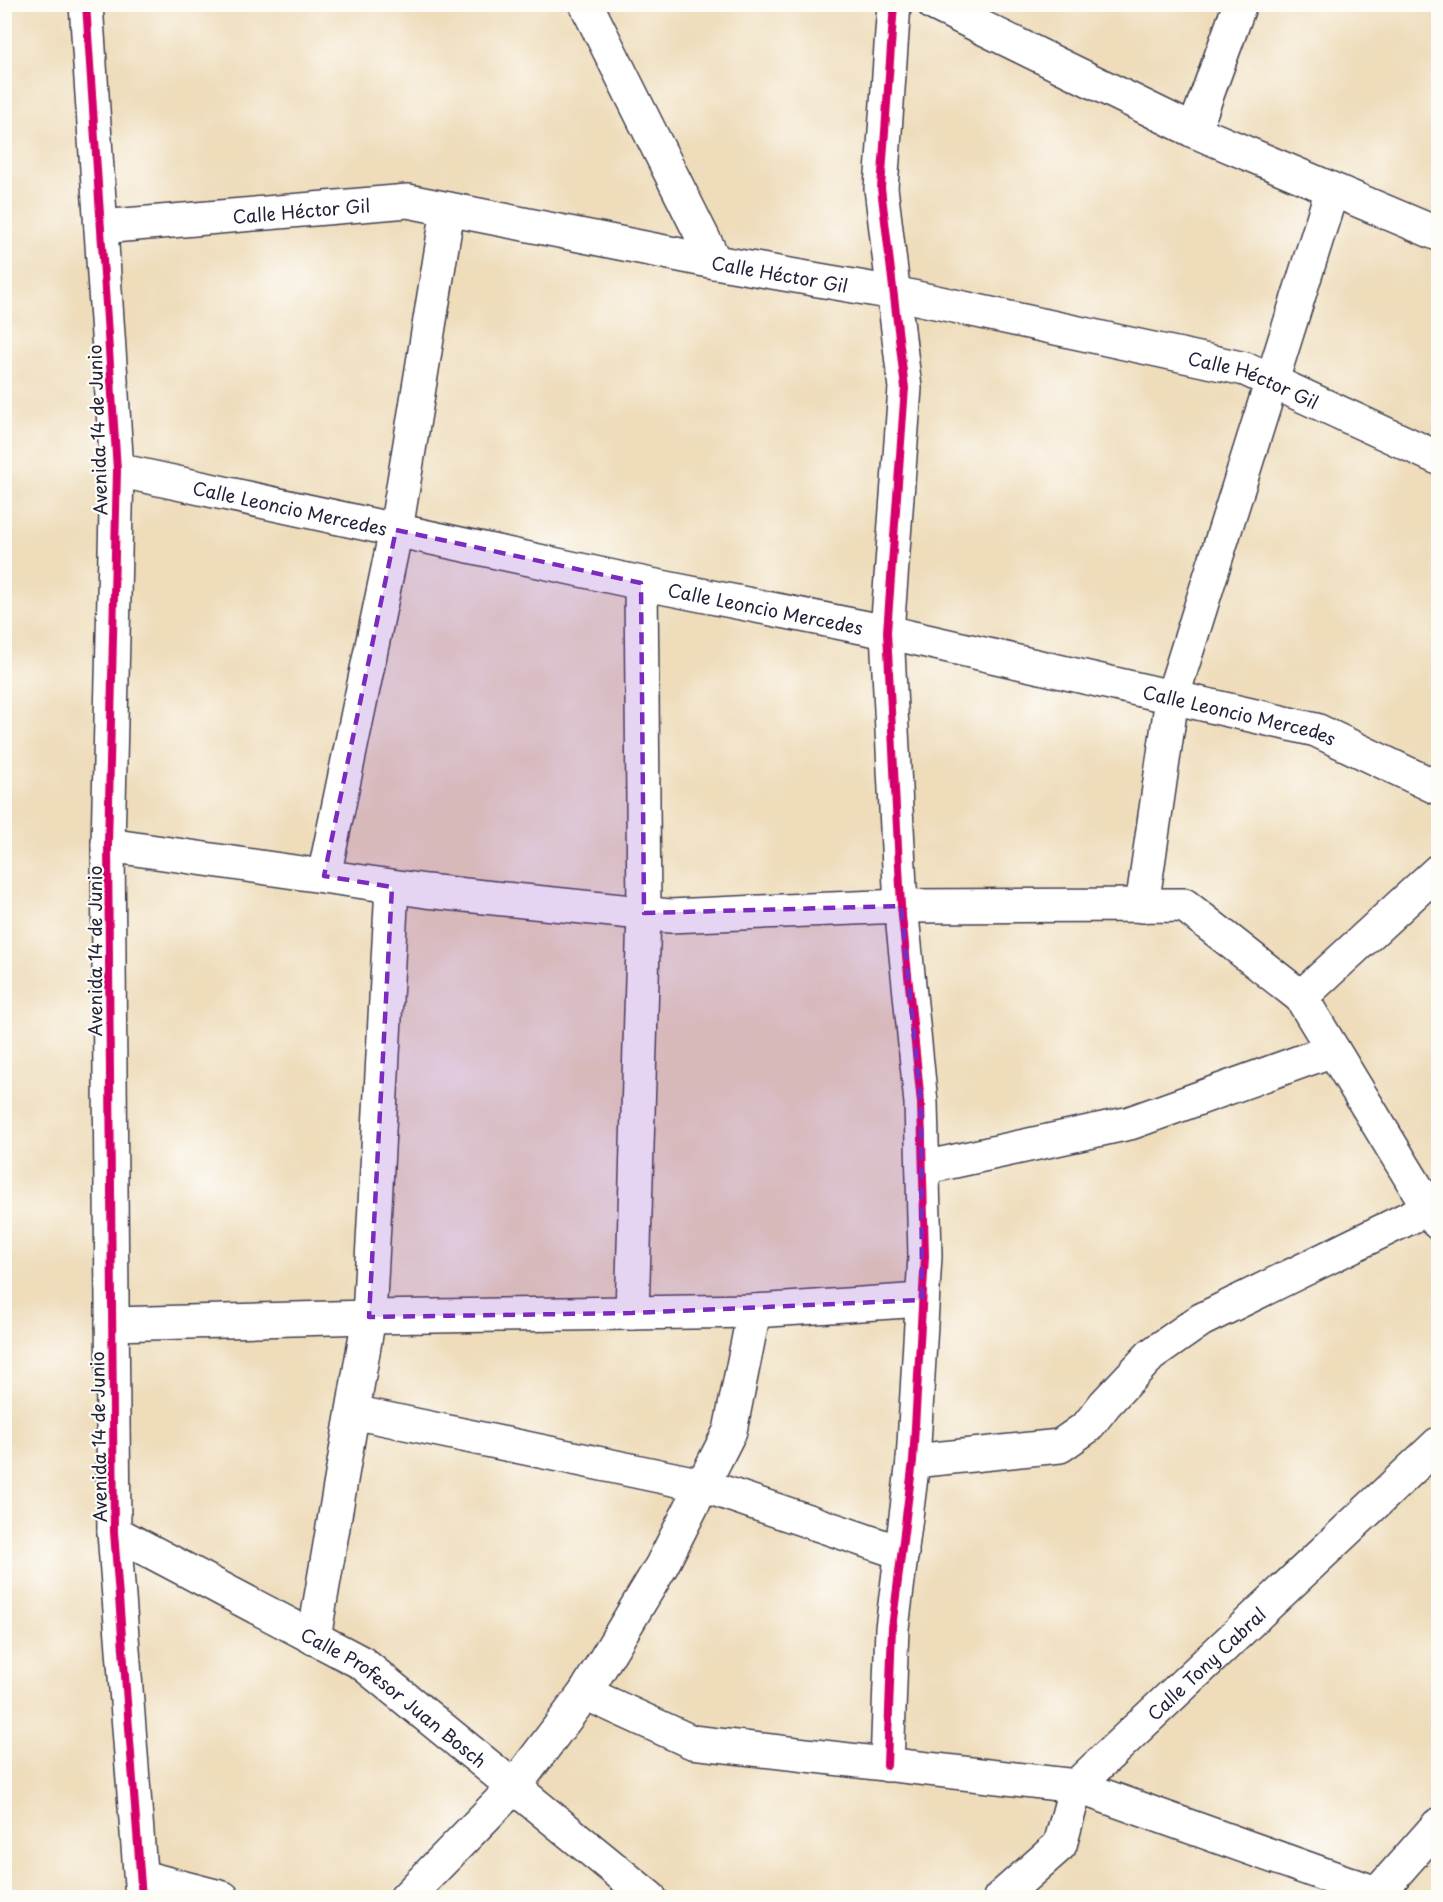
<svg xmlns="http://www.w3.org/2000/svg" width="1443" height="1902" font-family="'Playpen Sans',sans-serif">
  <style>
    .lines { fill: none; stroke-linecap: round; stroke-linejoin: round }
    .minor-casing { stroke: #413e4e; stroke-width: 36 }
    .minor { stroke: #fff; stroke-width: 33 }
    .cycleway-casing { stroke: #fdfcf7; stroke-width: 11 }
    .cycleway { stroke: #d6006c; stroke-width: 8 }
    .marked { fill: #7b2cbf; fill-opacity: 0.2; stroke: #7b2cbf; stroke-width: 4.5; stroke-dasharray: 12 8; stroke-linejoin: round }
    .labels { text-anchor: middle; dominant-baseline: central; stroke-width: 4.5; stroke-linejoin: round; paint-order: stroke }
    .street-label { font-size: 18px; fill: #22223b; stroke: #fdfcf7 }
  </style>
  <rect width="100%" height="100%" fill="#fdfcf7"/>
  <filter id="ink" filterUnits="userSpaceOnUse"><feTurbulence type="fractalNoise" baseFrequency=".0167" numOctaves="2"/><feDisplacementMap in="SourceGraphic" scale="12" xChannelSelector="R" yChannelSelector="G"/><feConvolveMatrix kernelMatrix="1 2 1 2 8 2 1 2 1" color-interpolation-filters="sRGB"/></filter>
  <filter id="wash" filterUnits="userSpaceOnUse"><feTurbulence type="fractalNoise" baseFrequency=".008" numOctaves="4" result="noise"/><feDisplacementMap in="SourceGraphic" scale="24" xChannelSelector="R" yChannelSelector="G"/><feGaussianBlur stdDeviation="1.35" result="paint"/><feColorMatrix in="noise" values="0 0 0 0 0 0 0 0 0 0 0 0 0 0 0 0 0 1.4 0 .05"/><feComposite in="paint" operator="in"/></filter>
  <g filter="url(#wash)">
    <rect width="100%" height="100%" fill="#eedcba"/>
  </g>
  <g filter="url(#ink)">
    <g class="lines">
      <defs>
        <g id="minor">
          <polyline points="86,4 117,470 108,845 114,1532 142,1898"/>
          <polyline points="586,4 715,262"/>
          <polyline points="934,4 1194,131 1438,234"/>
          <polyline points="1194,131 1240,4"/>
          <path id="s1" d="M101 227 408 201 715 262 894 293 1245 369 1438 458"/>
          <path id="s2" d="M117 470 641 583 887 632 1316 730 1438 788"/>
          <polyline points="108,845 426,891 670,916 901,906 1184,905 1301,997 1438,1223"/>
          <polyline points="324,876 396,530 448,209"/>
          <polyline points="1142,906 1172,698 1332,190"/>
          <polyline points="1301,997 1438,871"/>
          <polyline points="923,1168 1130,1123 1333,1050"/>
          <polyline points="632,1313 644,913 641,583"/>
          <polyline points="112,1324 369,1317 754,1311 922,1300"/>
          <polyline points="353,1412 702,1485 902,1553"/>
          <polyline points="913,1461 1060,1446 1087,1427 1105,1404 1151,1355 1201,1320 1429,1208"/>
          <path id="s3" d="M114 1532 362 1663 650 1898"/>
          <polyline points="314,1638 369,1317 392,887"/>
          <polyline points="585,1693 692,1742 1076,1786 1390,1898"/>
          <polyline points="887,1765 892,1628 913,1461 925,1256 921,1103 901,906 887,632 905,388 881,188 894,4"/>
          <polyline points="142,1877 223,1898"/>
          <polyline points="1378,1893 1438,1825"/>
          <polyline points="406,1898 514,1787 585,1693 662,1565 730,1431 754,1311"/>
          <path id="s4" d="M1000 1898 1060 1845 1076 1786 1438 1444"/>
        </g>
      </defs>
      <use href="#minor" class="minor-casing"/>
      <use href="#minor" class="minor"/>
      <defs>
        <g id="cycleway">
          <polyline points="86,4 117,470 108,845 114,1532 142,1898"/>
          <polyline points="887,1765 892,1628 913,1461 925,1256 921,1103 901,906 887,632 905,388 881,188 894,4"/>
        </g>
      </defs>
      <use href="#cycleway" class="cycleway-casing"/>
      <use href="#cycleway" class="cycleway"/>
    </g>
  </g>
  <path class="marked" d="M396 530 641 583 644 913 901 906 921 1103 922 1300 632 1313 369 1317 392 887 324 876Z"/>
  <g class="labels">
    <g class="street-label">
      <text stroke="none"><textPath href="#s1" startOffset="201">Calle Héctor Gil</textPath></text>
      <text stroke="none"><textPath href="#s1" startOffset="687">Calle Héctor Gil</textPath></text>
      <text stroke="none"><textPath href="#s1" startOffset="1173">Calle Héctor Gil</textPath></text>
      <text transform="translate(97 430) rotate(-92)">Avenida 14 de Junio</text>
      <text stroke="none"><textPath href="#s2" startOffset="177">Calle Leoncio Mercedes</textPath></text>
      <text stroke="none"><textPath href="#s2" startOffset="663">Calle Leoncio Mercedes</textPath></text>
      <text stroke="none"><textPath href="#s2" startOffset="1149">Calle Leoncio Mercedes</textPath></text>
      <text transform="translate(94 951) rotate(-90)">Avenida 14 de Junio</text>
      <text transform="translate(98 1437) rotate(-91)">Avenida 14 de Junio</text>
      <text stroke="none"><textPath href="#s4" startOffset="320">Calle Tony Cabral</textPath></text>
      <text stroke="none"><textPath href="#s3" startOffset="326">Calle Profesor Juan Bosch</textPath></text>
    </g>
  </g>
  <rect width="1443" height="1902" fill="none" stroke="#fdfcf7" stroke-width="24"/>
</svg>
